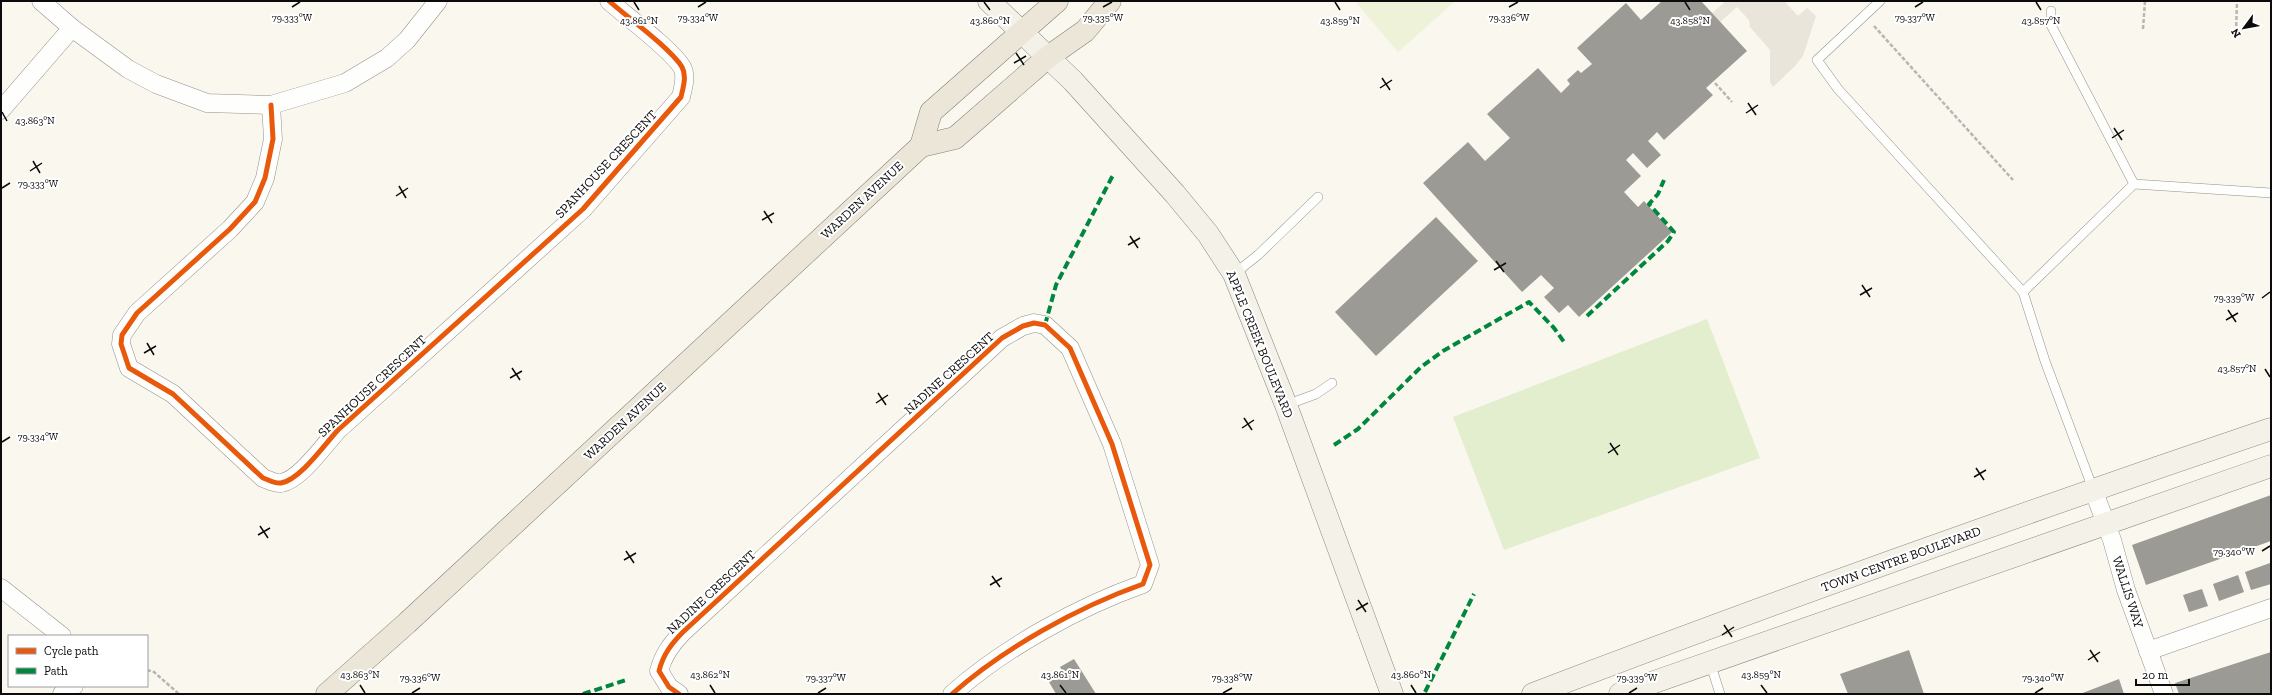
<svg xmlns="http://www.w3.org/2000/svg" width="2272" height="695" font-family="'Zilla Slab',serif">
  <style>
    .green { fill: #e3eecf }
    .pitch { fill: #edf2d9 }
    .plaza { fill: #eae5db }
    .building { fill: #9c9a95 }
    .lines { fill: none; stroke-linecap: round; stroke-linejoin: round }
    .lane-casing { stroke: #93918d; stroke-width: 10 }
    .street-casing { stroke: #93918d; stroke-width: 19 }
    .secondary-casing { stroke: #898884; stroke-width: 23 }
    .primary-casing { stroke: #807f7a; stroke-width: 23 }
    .path { stroke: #b7b6b5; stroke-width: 2.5; stroke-dasharray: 4 2; stroke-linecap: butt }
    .lane { stroke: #fefefc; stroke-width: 9 }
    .street { stroke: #fefefc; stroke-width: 18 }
    .secondary { stroke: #f4f2e8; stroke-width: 22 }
    .primary { stroke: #ebe6d8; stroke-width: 22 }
    .quiet { stroke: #00873e; stroke-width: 4; stroke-dasharray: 8 4; stroke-linecap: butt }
    .cycleway-casing { stroke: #fff; stroke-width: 8 }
    .cycleway { stroke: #e8590c; stroke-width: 5 }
    .ticks { fill: none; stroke: #0b0b0b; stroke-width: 1.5 }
    .labels { text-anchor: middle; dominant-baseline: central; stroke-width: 4; stroke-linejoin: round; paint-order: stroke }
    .street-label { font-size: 13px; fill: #0b0b0b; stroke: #fff }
    .ticks-label { font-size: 10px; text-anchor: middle; fill: #0b0b0b; stroke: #fff; stroke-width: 4; stroke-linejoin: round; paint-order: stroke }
  </style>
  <rect width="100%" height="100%" fill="#faf7ee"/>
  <polygon class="green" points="1707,319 1760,458 1504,550 1453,417"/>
  <polygon class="pitch" points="1355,1 1455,1 1398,52"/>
  <polygon class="plaza" points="1726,1 1788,1 1786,3 1798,16 1807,8 1816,16 1803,56 1795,66 1773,87 1770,82 1770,50 1750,27 1749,20 1737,7 1720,22 1712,13"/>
  <g class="building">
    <polygon points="1662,1 1701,1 1747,51 1706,88 1713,95 1664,140 1657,132 1648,141 1661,155 1647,168 1633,153 1626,160 1641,176 1624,192 1638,207 1644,201 1672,232 1579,317 1568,305 1559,313 1544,297 1554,288 1541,275 1522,292 1423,183 1468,142 1485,161 1510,138 1487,114 1538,68 1561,93 1570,84 1567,80 1578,70 1581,73 1592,64 1577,48 1626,3 1641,20"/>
    <polygon points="1436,217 1478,261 1376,356 1335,312"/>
    <polygon points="2271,495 2271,541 2146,585 2132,545"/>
    <polygon points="2270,563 2271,584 2251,590 2245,572"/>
    <polygon points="2238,575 2244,592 2219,601 2213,584"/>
    <polygon points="2202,589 2208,606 2189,612 2183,595"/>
    <polygon points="1909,650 1924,694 1848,694 1840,674"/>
    <polygon points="2271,652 2271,694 2179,694 2175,683"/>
    <polygon points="1074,659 1096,694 1056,694 1049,682 1060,676 1062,679 1066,677 1060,667"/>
    <polygon points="2119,679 2124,694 2080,694"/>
  </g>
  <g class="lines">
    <defs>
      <g id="lane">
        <polyline points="1880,1 1817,60 1838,89 2023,292 2045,361 2093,489"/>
        <polyline points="2051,11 2051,25 2134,184"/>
        <polyline points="1234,274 1258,255 1318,197"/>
        <polyline points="2023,292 2134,184 2271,193"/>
        <polyline points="1286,405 1316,394 1332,383"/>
        <polyline points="1710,662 1720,694"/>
      </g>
      <g id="street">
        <polyline points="41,1 72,28 128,69 156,84 207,103 271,105 345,83 387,58 407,40 438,1"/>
        <path d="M271 105 273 139 265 178 255 202 230 229 137 313 122 335 121 344 129 368 173 394 263 478C269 480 275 484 281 483 300 480 324 445 338 430L583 209 681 97C683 88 687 76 682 67 670 48 627 17 609 1"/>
        <polyline points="1,110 72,28"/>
        <polyline points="2093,489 2112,540 2126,590 2164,694"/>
        <polyline points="1,588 62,636"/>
        <polyline points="2148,651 2271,608"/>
        <polyline points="62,694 74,686"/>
        <path d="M679 694 669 687 659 671C663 655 671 644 683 632L1002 338 1023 326 1034 323 1045 325 1070 348 1112 444 1150 565 1143 584C1078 607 1004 648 952 694"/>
      </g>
      <g id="secondary">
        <polyline points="989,1 1073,81 1175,194 1208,234 1234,274 1286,405 1392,694"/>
        <path d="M1533 694C1777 601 2023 513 2271 429"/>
        <polyline points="1620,694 2271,466"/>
      </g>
      <g id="primary">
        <polyline points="921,146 931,112 1057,1"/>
        <polyline points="327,694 407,623 921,146 955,138 1048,57 1085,31 1110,1"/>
      </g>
    </defs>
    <use href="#lane" class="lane-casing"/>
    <use href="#street" class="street-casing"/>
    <use href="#secondary" class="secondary-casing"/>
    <use href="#primary" class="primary-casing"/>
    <g class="path">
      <polyline points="1874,26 2013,180"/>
      <polyline points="2143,29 2145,1"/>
      <polyline points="2236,32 2237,1"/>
      <polyline points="1715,83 1732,102"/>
      <polyline points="147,670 154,672 179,694"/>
    </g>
    <use href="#lane" class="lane"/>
    <use href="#street" class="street"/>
    <use href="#secondary" class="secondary"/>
    <use href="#primary" class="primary"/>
    <g class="quiet">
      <polyline points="1587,316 1668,241 1674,232 1649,204 1658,194 1664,180"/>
      <polyline points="1045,325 1056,285 1113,175"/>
      <polyline points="1334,445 1358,429 1421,367 1443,351 1529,302 1554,328 1564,342"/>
      <polyline points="1425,692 1474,594"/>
      <polyline points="583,694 626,680"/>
    </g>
    <defs>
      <g id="cycleway">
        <path d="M271 105 273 139 265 178 255 202 230 229 137 313 122 335 121 344 129 368 173 394 263 478C269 480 275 484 281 483 300 480 324 445 338 430L583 209 681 97C683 88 687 76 682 67 670 48 627 17 609 1"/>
        <path d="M679 694 669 687 659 671C663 655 671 644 683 632L1002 338 1023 326 1034 323 1045 325 1070 348 1112 444 1150 565 1143 584C1078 607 1004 648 952 694"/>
      </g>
    </defs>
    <use href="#cycleway" class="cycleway-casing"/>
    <use href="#cycleway" class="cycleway"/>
  </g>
  <path class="ticks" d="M634 2 639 10M984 2 990 10M1335 2 1340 10M1685 2 1690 10M2036 2 2041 10M292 7 300 2M698 7 706 2M1103 7 1112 2M1509 7 1518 2M1915 7 1923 2M1016 53 1024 65M1014 63 1026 56M1382 78 1390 90M1380 88 1392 80M1748 103 1756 115M2 112 7 121M1746 113 1758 105M2114 128 2122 140M2112 138 2124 130M33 161 40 173M30 171 42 163M399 186 406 198M2 188 10 183M396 196 408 188M764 211 772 223M762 220 774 213M1130 236 1138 248M1128 245 1140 238M1496 261 1504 272M1494 270 1506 263M1862 285 1870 297M1860 295 1872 288M2262 298 2270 292M2228 310 2236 322M2226 320 2238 313M147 343 154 355M144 353 156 346M512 368 520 380M2265 369 2270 377M510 378 522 371M878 393 886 405M876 403 888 395M1244 418 1252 430M1242 428 1254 420M2 442 10 437M1610 443 1618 455M1608 453 1620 445M1976 468 1984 480M1974 477 1986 470M260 526 268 538M258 535 270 528M626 551 634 563M2262 551 2270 546M624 560 636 553M992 576 1000 587M990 585 1002 578M1358 600 1366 612M1356 610 1368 603M1724 625 1732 637M1722 635 1734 627M2090 650 2098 662M2088 660 2100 652M360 685 365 693M710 685 715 693M1060 685 1066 693M1411 685 1416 693M1761 685 1767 693M412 693 420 688M818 693 826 688M1223 693 1232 688M1629 693 1637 688M2035 693 2043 688"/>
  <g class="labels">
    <g class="street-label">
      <text transform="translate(606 164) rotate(-47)">SPANHOUSE CRESCENT</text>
      <text transform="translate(862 200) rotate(-43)">WARDEN AVENUE</text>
      <text transform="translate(1260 344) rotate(68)">APPLE CREEK BOULEVARD</text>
      <text transform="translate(949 373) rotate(-42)">NADINE CRESCENT</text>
      <text transform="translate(372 386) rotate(-43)">SPANHOUSE CRESCENT</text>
      <text transform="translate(625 421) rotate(-43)">WARDEN AVENUE</text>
      <text transform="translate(1901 559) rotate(-20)">TOWN CENTRE BOULEVARD</text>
      <text transform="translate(711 592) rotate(-43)">NADINE CRESCENT</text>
      <text transform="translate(2128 592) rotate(72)">WALLIS WAY</text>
    </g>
  </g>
  <g class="ticks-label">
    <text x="1509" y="21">79.336°W</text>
    <text x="292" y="21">79.333°W</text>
    <text x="698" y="21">79.334°W</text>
    <text x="1103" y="21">79.335°W</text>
    <text x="1915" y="21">79.337°W</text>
    <text x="2041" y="24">43.857°N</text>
    <text x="639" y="24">43.861°N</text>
    <text x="990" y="24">43.860°N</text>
    <text x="1340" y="24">43.859°N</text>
    <text x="1690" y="24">43.858°N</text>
    <text x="35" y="124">43.863°N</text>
    <text x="38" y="187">79.333°W</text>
    <text x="2234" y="301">79.339°W</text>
    <text x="2237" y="372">43.857°N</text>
    <text x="38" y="440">79.334°W</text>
    <text x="2234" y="555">79.340°W</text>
    <text x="360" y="678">43.863°N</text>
    <text x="710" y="678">43.862°N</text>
    <text x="1060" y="678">43.861°N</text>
    <text x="1411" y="678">43.860°N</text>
    <text x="1761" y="678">43.859°N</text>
    <text x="420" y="681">79.336°W</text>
    <text x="826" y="681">79.337°W</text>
    <text x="1232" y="681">79.338°W</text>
    <text x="1637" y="681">79.339°W</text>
    <text x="2043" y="681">79.340°W</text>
  </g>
  <rect width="2272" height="695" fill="none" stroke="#0b0b0b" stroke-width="4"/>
  <rect x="8" y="635" width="140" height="52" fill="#ffffff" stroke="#9d9d9d"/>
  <rect x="16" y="648" width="20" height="6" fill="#e8590c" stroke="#9d9d9d"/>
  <text x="44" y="655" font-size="12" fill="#0b0b0b">Cycle path</text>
  <rect x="16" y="668" width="20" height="6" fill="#00873e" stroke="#9d9d9d"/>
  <text x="44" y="675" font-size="12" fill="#0b0b0b">Path</text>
  <g transform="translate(2244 28) rotate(238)" stroke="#ffffff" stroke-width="3" paint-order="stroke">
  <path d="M0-3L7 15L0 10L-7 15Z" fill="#0b0b0b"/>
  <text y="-6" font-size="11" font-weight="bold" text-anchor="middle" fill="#0b0b0b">N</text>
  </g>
  <path d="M2136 679v6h53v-6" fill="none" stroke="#0b0b0b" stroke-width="2"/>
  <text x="2142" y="679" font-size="12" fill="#0b0b0b" stroke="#ffffff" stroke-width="3" paint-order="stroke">20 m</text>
</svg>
